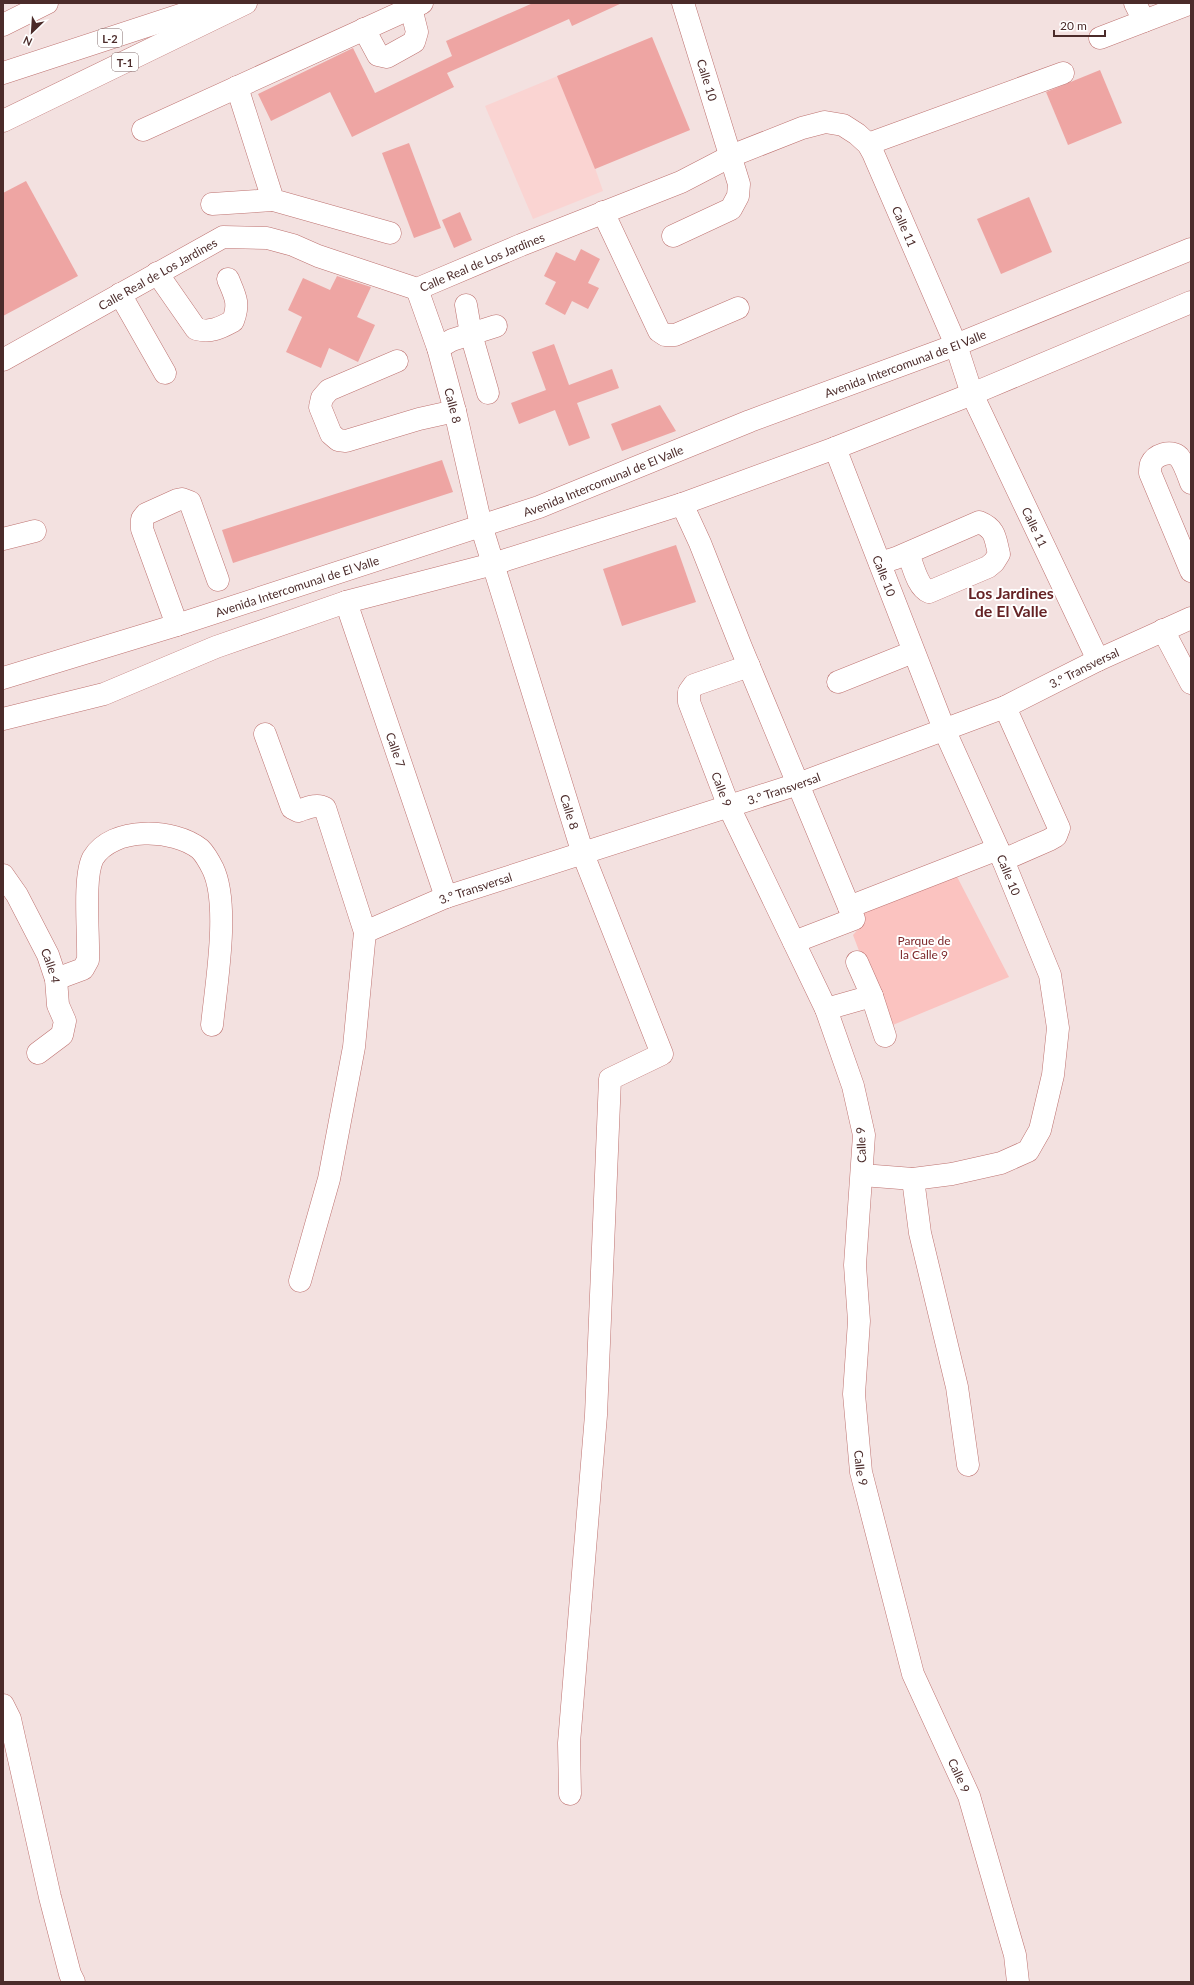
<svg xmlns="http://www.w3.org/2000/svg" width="1194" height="1985" font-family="Lato,sans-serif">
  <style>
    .built { fill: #fad4d2 }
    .green { fill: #fbc3c0 }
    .building { fill: #eea5a3 }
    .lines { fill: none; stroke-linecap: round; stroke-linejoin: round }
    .minor-casing { stroke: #be7270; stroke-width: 23 }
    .major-casing { stroke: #be7270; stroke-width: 23 }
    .highway-casing { stroke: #be7270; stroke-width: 23 }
    .minor { stroke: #fff; stroke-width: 22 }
    .major { stroke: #fff; stroke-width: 22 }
    .highway { stroke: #fff; stroke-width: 22 }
    .labels { text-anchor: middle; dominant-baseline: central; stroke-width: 4; stroke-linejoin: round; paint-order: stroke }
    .shield { fill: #fff; stroke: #816b6a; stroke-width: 1 }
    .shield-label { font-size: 11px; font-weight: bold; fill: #4b2b2a }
    .street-label { font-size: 12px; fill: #4b2b2a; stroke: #fff }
    .park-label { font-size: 12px; fill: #7c282b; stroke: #fff }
    .district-label { font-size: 16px; font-weight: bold; fill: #652224; stroke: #fff }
  </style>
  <rect width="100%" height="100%" fill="#f3e1e0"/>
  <polygon class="built" points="652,37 690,130 595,168 603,191 533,219 485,106"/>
  <polygon class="green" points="953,869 1009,977 888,1027 853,935 860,927 861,910"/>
  <g class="building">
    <polygon points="533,3 622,3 572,26 569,19 447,73 454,87 352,137 330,92 271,121 258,94 353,48 375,93 452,56 446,41"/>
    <polygon points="652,37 690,130 595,169 557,76"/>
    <polygon points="1100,70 1122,123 1068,145 1046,92"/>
    <polygon points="409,143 441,228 414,238 382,153"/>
    <polygon points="26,181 78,276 3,316 3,193"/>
    <polygon points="1029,197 1052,252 1001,274 977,219"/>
    <polygon points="460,212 472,240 454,248 442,220"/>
    <polygon points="581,249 600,259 588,283 599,288 588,309 572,301 565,315 545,304 556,282 544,276 556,252 575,261"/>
    <polygon points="337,276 371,287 357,317 375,325 358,362 329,348 321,368 286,352 302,317 288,310 303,278 330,290"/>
    <polygon points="554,344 569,385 612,369 619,388 577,403 590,438 569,446 555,410 519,424 511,403 546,390 532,352"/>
    <polygon points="660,405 676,431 622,451 611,424"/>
    <polygon points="442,460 453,492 233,563 222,530"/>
    <polygon points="676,545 696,602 622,626 603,569"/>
  </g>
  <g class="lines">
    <defs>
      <g id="minor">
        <polyline points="1135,3 1144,21"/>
        <polyline points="364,29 378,55 387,57 414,42 417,32 411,8"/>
        <polyline points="1100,38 1191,3"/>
        <polyline points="237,87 273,200 390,233"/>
        <polyline points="143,130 422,3"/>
        <polyline points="868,144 1063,73"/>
        <polyline points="212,204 273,200"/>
        <polyline points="603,212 659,331 665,335 675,335 738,308"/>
        <polyline points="673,236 731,209 738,196 739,184 683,3"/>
        <path d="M157 273 196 329C211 333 220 328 233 321 240 303 235 296 228 279"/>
        <path id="s1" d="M417 289 438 348 455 411 481 525 583 854 662 1054 610 1079 596 1415 569 1743 570 1794"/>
        <polyline points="120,294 165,373"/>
        <polyline points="466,305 471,334 488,393"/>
        <polyline points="438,348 452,340 496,326"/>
        <path id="s2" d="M3 360 223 237 267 238 293 245 318 256 417 289 521 245 681 182 731 156 802 128 825 122 843 125 857 134 868 144 873 153 956 345 972 394 1098 660"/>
        <polyline points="397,361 329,390 322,398 320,407 331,434 338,440 346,441 419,419 455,411"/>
        <path id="s3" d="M835 448 944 729 1003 860 1050 975 1058 1028 1053 1075 1040 1130 1028 1151 1001 1163 952 1174 913 1179 862 1175"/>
        <path d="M1191 483C1188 475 1184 463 1179 457 1171 449 1155 455 1151 464 1150 467 1150 470 1150 473L1191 571"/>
        <polyline points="682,504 700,543 741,647 854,919 794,942"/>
        <polyline points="3,539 35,531"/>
        <path d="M880 563 896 558 979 522C996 529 995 538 999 554L994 562 988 567 929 592C917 587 913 565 908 553"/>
        <path id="s4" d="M346 602 446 897"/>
        <polyline points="177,625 142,529 142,519 146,514 177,500 182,499 190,502 218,580"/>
        <polyline points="1163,630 1191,683"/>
        <path id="s5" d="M749 666 694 685 689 692V702L729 807 826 1009 853 1086 864 1135 855 1265 859 1321 854 1394 861 1472 913 1674 969 1796 1015 1955 1018 1982"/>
        <polyline points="838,682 913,652"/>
        <path d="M265 734 292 808 298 811C307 808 317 803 325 808L365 932 354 1047 329 1179 300 1281"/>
        <polyline points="1003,860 1049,840 1056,836 1059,828 1005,707"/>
        <path id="s6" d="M3 875 17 895 48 955 56 979 58 1005 65 1021 62 1035 38 1053"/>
        <polyline points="849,907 998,849"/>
        <path id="s7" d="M365 932 446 897 798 784 1005 707 1098 660 1191 618"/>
        <path d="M56 979 83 969 88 960C89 935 83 877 93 858 112 826 174 828 200 849 205 854 210 863 213 869 230 905 216 985 212 1025"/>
        <polyline points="872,996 885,1036"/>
        <polyline points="826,1009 872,996 857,962"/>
        <polyline points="913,1179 920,1233 957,1387 968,1465"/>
        <polyline points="3,1705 10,1719 50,1897 70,1974 74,1982"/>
      </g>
      <g id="major">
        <path id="s8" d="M3 678 177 625 539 507 750 421 956 345 1191 249"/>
        <polyline points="3,719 104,694 216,647 346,602 493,564 682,504 835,448 972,394 1191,302"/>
      </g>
      <g id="highway">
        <polyline points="3,25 47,3"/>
        <polyline points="3,73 217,3"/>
        <polyline points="3,121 246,3"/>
      </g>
    </defs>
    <use href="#minor" class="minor-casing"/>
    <use href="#major" class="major-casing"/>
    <use href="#highway" class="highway-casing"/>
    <use href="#minor" class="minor"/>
    <use href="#major" class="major"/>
    <use href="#highway" class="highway"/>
  </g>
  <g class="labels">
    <g class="shield">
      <rect x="98" y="29" width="24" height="18" rx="3"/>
      <rect x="112" y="53" width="26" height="18" rx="3"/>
    </g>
    <g class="shield-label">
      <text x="110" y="38">L-2</text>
      <text x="125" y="62">T-1</text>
    </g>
    <g class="street-label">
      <text transform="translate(707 80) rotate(73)">Calle 10</text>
      <text stroke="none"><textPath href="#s2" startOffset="1036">Calle 11</textPath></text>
      <text stroke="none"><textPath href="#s2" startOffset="525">Calle Real de Los Jardines</textPath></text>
      <text stroke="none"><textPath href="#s2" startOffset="177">Calle Real de Los Jardines</textPath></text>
      <text stroke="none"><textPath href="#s8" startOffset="956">Avenida Intercomunal de El Valle</textPath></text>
      <text stroke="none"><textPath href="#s1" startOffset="122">Calle 8</textPath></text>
      <text stroke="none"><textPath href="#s8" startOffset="632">Avenida Intercomunal de El Valle</textPath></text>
      <text stroke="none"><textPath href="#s2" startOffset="1364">Calle 11</textPath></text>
      <text stroke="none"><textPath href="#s3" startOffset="137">Calle 10</textPath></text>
      <text stroke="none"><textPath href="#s8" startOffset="308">Avenida Intercomunal de El Valle</textPath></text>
      <text stroke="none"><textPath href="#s7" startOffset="767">3.° Transversal</textPath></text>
      <text stroke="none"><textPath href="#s4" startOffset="156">Calle 7</textPath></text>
      <text stroke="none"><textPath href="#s7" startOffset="443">3.° Transversal</textPath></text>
      <text stroke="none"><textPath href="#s5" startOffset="170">Calle 9</textPath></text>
      <text stroke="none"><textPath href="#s1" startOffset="545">Calle 8</textPath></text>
      <text stroke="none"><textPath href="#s3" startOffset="461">Calle 10</textPath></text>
      <text stroke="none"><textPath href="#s7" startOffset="119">3.° Transversal</textPath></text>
      <text stroke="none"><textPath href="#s6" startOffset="103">Calle 4</textPath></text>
      <text transform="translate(861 1145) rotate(-92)">Calle 9</text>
      <text stroke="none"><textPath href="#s5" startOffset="879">Calle 9</textPath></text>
      <text stroke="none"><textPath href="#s5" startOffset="1203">Calle 9</textPath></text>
    </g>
    <g class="park-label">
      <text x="924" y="940">Parque de<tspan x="924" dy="14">la Calle 9</tspan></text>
    </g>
    <g class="district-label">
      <text x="1011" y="592">Los Jardines<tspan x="1011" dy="18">de El Valle</tspan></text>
    </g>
  </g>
  <rect width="1194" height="1985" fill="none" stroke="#4b2b2a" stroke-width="8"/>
  <g transform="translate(32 32) rotate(205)" stroke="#ffffff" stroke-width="3" paint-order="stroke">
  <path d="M0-3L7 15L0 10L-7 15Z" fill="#4b2b2a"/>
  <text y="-6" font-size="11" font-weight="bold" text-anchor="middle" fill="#4b2b2a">N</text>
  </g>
  <path d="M1054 30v6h51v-6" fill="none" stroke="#4b2b2a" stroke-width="2"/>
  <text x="1060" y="30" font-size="12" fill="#4b2b2a" stroke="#ffffff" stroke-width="3" paint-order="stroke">20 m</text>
</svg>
